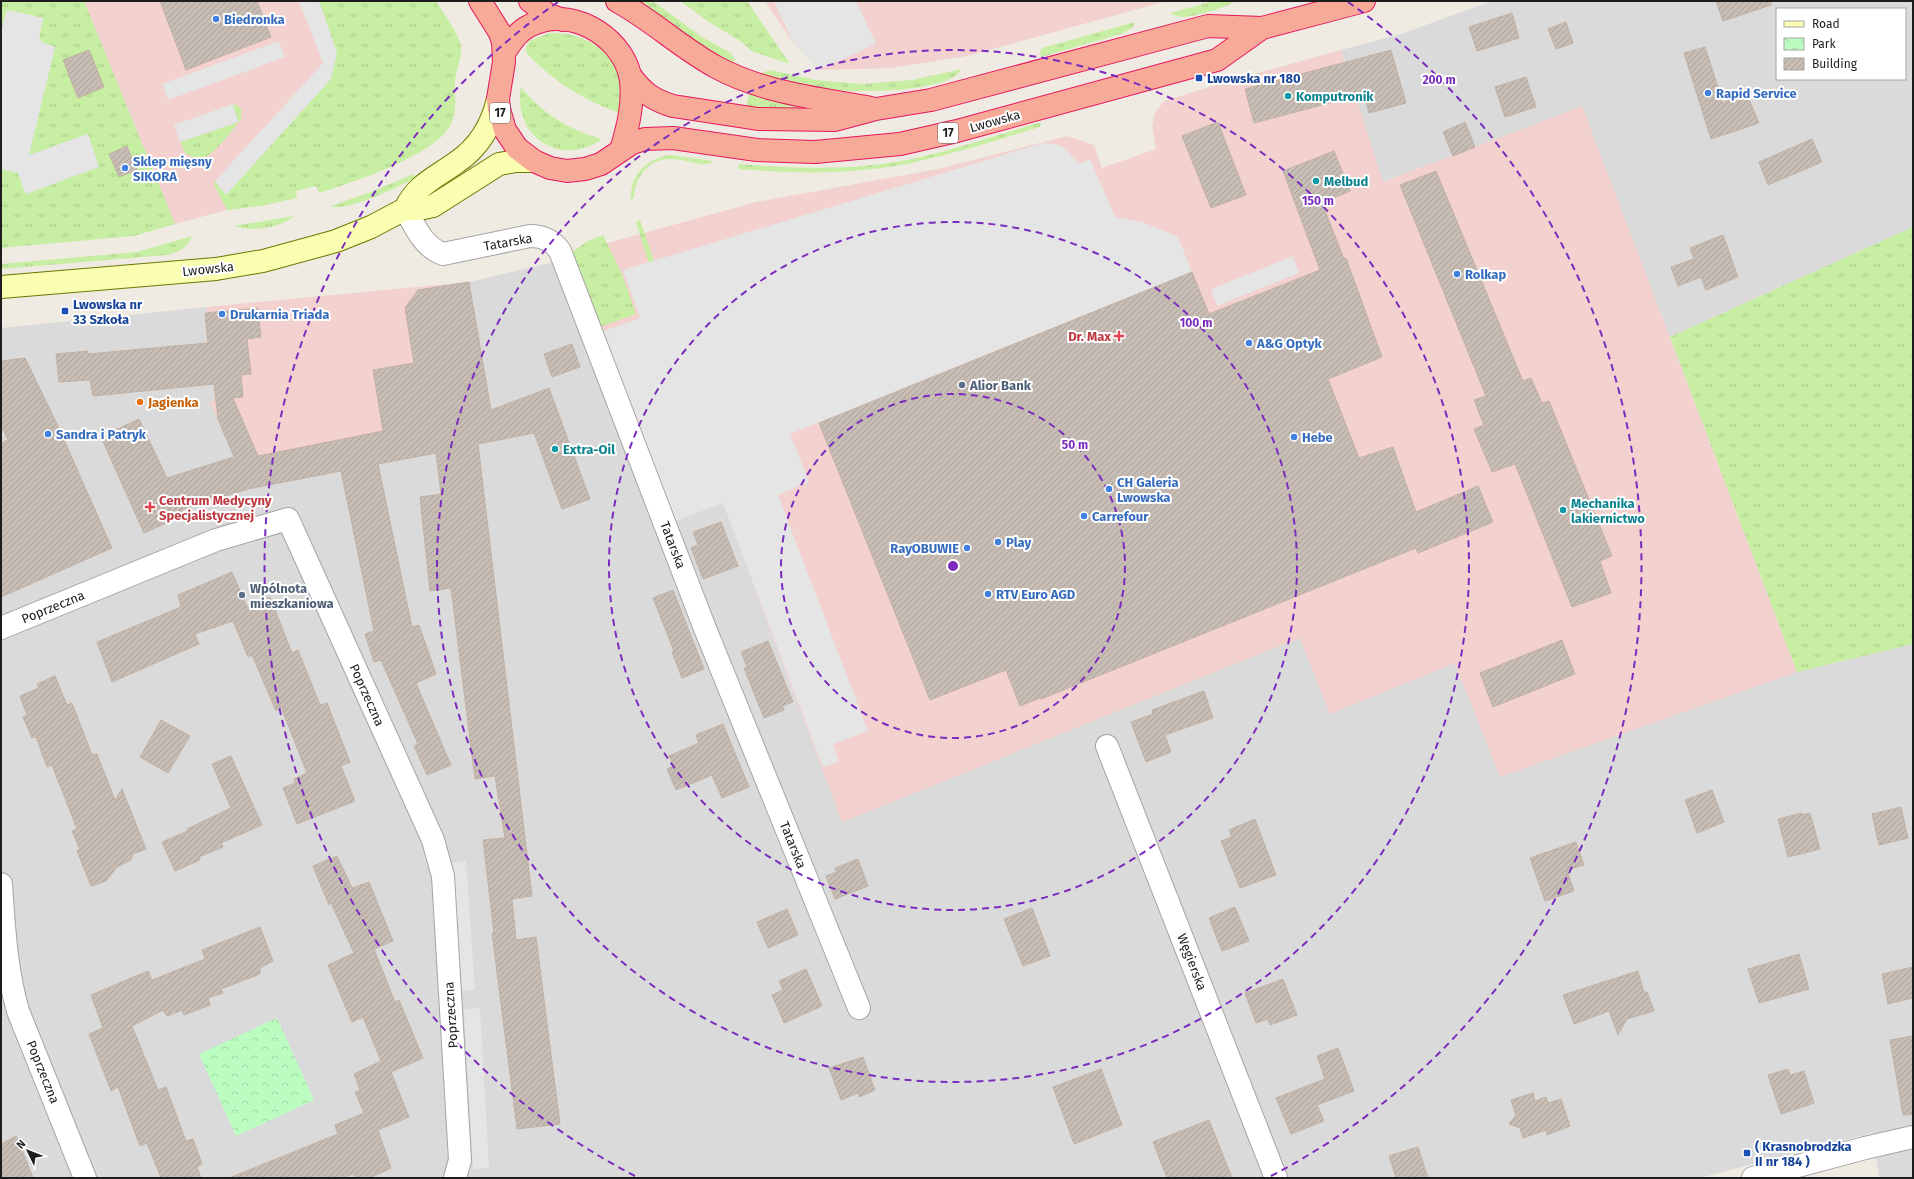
<svg xmlns="http://www.w3.org/2000/svg" width="1914" height="1179" font-family="'Fira Sans',sans-serif">
  <style>
    .residential { fill: #dbdada; fill-rule: evenodd }
    .commercial { fill: #f2d1cf }
    .grass { fill: url(#grass-tufts) }
    .park { fill: url(#park-crowns) }
    .parking { fill: #e5e5e5 }
    .building { fill: url(#building-hatch); stroke: #c2b1a3 }
    .lines { fill: none; stroke-linecap: round; stroke-linejoin: round }
    .minor-casing { stroke: #a4a4a4; stroke-width: 24 }
    .tertiary-casing { stroke: #a4a4a4; stroke-width: 24 }
    .secondary-casing { stroke: #6b7800; stroke-width: 24 }
    .trunk-casing { stroke: #e5175e; stroke-width: 24 }
    .minor { stroke: #fff; stroke-width: 22 }
    .tertiary { stroke: #fff; stroke-width: 22 }
    .secondary { stroke: #fafeb1; stroke-width: 22 }
    .trunk { stroke: #f6aa97; stroke-width: 22 }
    .ring { fill: none; stroke: #7b2cbf; stroke-width: 2; stroke-dasharray: 7 5 }
    .shop-dot { fill: #3f7fe0; stroke: #fff; stroke-width: 1.5 }
    .transit-dot { fill: #1a4fb4; stroke: #fff; stroke-width: 1.5 }
    .culture-dot { fill: #0f9aa8; stroke: #fff; stroke-width: 1.5 }
    .health-dot { fill: #e0444e; stroke: #fff; stroke-width: 1.5 }
    .service-dot { fill: #5c6f8a; stroke: #fff; stroke-width: 1.5 }
    .food-dot { fill: #e8710a; stroke: #fff; stroke-width: 1.5 }
    .labels { text-anchor: middle; dominant-baseline: central; stroke-width: 4; stroke-linejoin: round; paint-order: stroke }
    .shield { fill: #fff; stroke: #616161; stroke-width: 1 }
    .shield-label { font-size: 12px; font-weight: bold; fill: #1d1d1d }
    .shop-label { font-size: 13px; font-weight: bold; fill: #366cbe; stroke: #fff; text-anchor: start }
    .transit-label { font-size: 13px; font-weight: bold; fill: #164399; stroke: #fff; text-anchor: start }
    .culture-label { font-size: 13px; font-weight: bold; fill: #0d838f; stroke: #fff; text-anchor: start }
    .street-label { font-size: 13px; fill: #1d1d1d; stroke: #fff }
    .health-label { font-size: 13px; font-weight: bold; fill: #be3a42; stroke: #fff; text-anchor: end }
    .service-label { font-size: 13px; font-weight: bold; fill: #4e5e75; stroke: #fff; text-anchor: start }
    .food-label { font-size: 13px; font-weight: bold; fill: #c56008; stroke: #fff; text-anchor: start }
    .centre { fill: #7b2cbf; stroke: #fff; stroke-width: 2 }
    .ring-label { font-size: 12px; text-anchor: middle; font-weight: bold; fill: #7b2cbf; stroke: #fff; stroke-width: 4; stroke-linejoin: round; paint-order: stroke }
  </style>
  <defs>
    <pattern id="grass-tufts" width="24" height="20" patternUnits="userSpaceOnUse"><rect width="24" height="20" fill="#c8eea3"/><path d="M3 7l-1-3M5 7V3M7 7l1-3M15 17l-1-3M17 17v-4M19 17l1-3" fill="none" stroke="#abcc8c"/></pattern>
    <pattern id="park-crowns" width="20" height="18" patternUnits="userSpaceOnUse"><rect width="20" height="18" fill="#bbfdc0"/><path d="M2 6a3 3 0 1 1 6 0M12 15a3 3 0 1 1 6 0" fill="none" stroke="#a0d8a5"/></pattern>
    <pattern id="building-hatch" width="6" height="6" patternUnits="userSpaceOnUse"><rect width="6" height="6" fill="#c7bdb5"/><path d="M-1 1l2-2M0 6l6-6M5 7l2-2" fill="none" stroke="#aaa29b"/></pattern>
  </defs>
  <rect width="100%" height="100%" fill="#efebe2"/>
  <g class="residential">
    <path d="M1492 1H1913V227L1670 337 1582 107 1382 182 1341 50 1401 34ZM1777 9H1905V79H1777Z"/>
    <polygon points="554,262 657,528 723,502 842,822 1300,638 1330,714 1455,663 1500,777 1797,672 1913,644 1913,1178 1876,1178 1879,1177 1872,1133 1700,1178 1,1178 1,328 206,307 215,400 211,402 248,489 493,421 469,282"/>
  </g>
  <g class="commercial">
    <polygon points="85,1 319,1 337,53 214,185 227,210 175,224 86,6"/>
    <polygon points="765,1 1167,1 967,56 891,68 819,70 792,41"/>
    <polygon points="1341,50 1383,182 1582,106 1797,672 1500,777 1455,663 1330,714 1300,638 842,822 723,503 678,520 604,331 575,252 756,202 938,169 1067,136 1094,145 1102,168 1156,149 1152,126 1155,113 1164,101 1229,81"/>
    <polygon points="469,282 493,420 509,417 515,437 249,489 210,402 215,400 206,307"/>
  </g>
  <g class="grass">
    <polygon points="1,1 85,1 86,6 175,224 134,236 1,248 1,169 18,173 25,193 88,134 28,156 55,47 43,43 39,37 43,18 7,10 1,33"/>
    <path d="M319 1H436C443 13 459 33 461 46 462 57 456 70 455 82 454 96 458 110 451 124 437 155 351 183 319 193L316 186 296 191 297 198 261 206 227 210 214 185 215 181 226 194 337 53Z"/>
    <polygon points="639,1 653,1 702,37 731,53 735,60 733,63 698,43"/>
    <polygon points="680,1 747,1 790,64 751,51 742,42 709,22"/>
    <path d="M1214 1H1235C1226 8 1193 17 1182 17 1178 17 1173 15 1170 13Z"/>
    <polygon points="1135,22 1133,27 1124,33 1041,57 1040,52 1042,48"/>
    <path d="M549 33C586 31 622 54 621 94 621 100 620 106 619 113 582 99 552 81 525 51L529 41Z"/>
    <path d="M962 69C947 95 842 93 814 88 795 85 777 79 758 74L770 70 816 80 863 84 912 80Z"/>
    <path d="M521 87C542 113 569 130 602 139 561 169 512 136 521 87Z"/>
    <polygon points="749,93 803,109 746,108"/>
    <path d="M233 104 237 105 241 109V119C234 128 214 155 203 158 197 160 190 156 185 153L180 142 238 122Z"/>
    <path d="M1041 122 1040 127C1000 139 960 152 920 161 860 175 799 174 738 169L739 164C799 169 861 171 921 157 961 148 1001 134 1041 122Z"/>
    <path d="M670 155 714 161C700 173 666 143 643 172 637 180 634 188 634 198L631 199C630 175 646 159 670 155Z"/>
    <path d="M414 174 416 178C399 186 348 212 331 206L373 191Z"/>
    <path d="M294 216C282 228 249 232 234 226Z"/>
    <polygon points="640,220 656,267 653,277 636,222"/>
    <polygon points="1913,227 1913,644 1797,672 1670,337"/>
    <polygon points="603,235 622,274 636,314 597,328 571,253 588,241"/>
    <path d="M192 236C188 247 180 252 167 255L1 269V264L137 252Z"/>
  </g>
  <polygon class="park" points="277,1018 314,1100 236,1136 199,1054"/>
  <g class="parking">
    <polygon points="299,1 319,1 337,53 331,79 226,195 215,181 323,63"/>
    <polygon points="774,1 856,1 876,44 819,70 792,41"/>
    <polygon points="7,10 43,18 39,37 43,43 55,47 29,155 88,134 99,167 26,194 18,173 1,169 1,33"/>
    <polygon points="279,41 285,57 168,100 162,84"/>
    <polygon points="233,104 238,122 180,142 174,125"/>
    <polygon points="1043,143 1056,144 1063,147 1079,164 1090,159 1115,217 1142,222 1178,237 1192,272 790,434 809,482 778,495 868,731 833,744 839,762 823,767 723,503 678,520 604,331 640,318 623,270"/>
    <polygon points="1293,256 1299,273 1217,306 1211,289"/>
    <polygon points="466,861 475,990 459,991 450,863"/>
    <polygon points="480,1008 489,1168 473,1169 464,1009"/>
  </g>
  <g class="building">
    <polygon points="160,1 257,1 271,37 186,70"/>
    <polygon points="1716,1 1771,1 1771,5 1723,21"/>
    <polygon points="1512,13 1519,38 1477,51 1469,27"/>
    <polygon points="1566,22 1573,43 1556,49 1548,29"/>
    <polygon points="1705,47 1723,103 1746,92 1759,123 1711,139 1684,53"/>
    <polygon points="89,50 104,87 78,98 63,60"/>
    <polygon points="1391,50 1406,103 1369,113 1364,94 1254,123 1245,89"/>
    <polygon points="1526,77 1536,107 1505,117 1495,87"/>
    <polygon points="1218,122 1246,195 1211,208 1182,136"/>
    <polygon points="1465,122 1475,147 1453,156 1443,132"/>
    <polygon points="1812,139 1822,162 1768,185 1759,162"/>
    <polygon points="127,146 137,170 119,177 109,154"/>
    <polygon points="1334,151 1350,191 1322,203 1344,259 1346,258 1382,357 1328,379 1359,458 1393,447 1416,512 1478,486 1493,522 1418,553 1416,548 1041,699 1040,698 1020,706 1006,670 930,700 819,423 1192,272 1209,314 1320,270 1283,171"/>
    <polygon points="1436,171 1523,381 1531,378 1542,403 1549,401 1612,556 1600,561 1611,593 1572,607 1515,464 1492,472 1474,429 1484,425 1474,400 1486,396 1400,185"/>
    <polygon points="1723,235 1738,277 1706,290 1701,277 1678,286 1671,267 1694,259 1690,248"/>
    <polygon points="469,282 491,410 549,388 590,499 562,509 534,433 478,444 532,896 512,899 516,940 536,937 560,1124 517,1129 492,933 494,933 483,840 505,838 495,776 475,779 451,588 430,591 420,497 441,494 436,453 378,464 412,627 419,625 436,674 416,683 451,765 427,775 414,746 418,744 381,660 374,662 365,634 374,631 341,471 248,489 181,510 184,515 144,533 101,437 139,419 167,478 234,457 218,419 214,384 93,396 90,380 59,382 56,354 88,351 88,354 208,343 205,313 258,308 261,337 247,339 251,374 241,375 243,397 233,398 258,456 383,431 373,370 414,363 405,308 418,290"/>
    <polygon points="572,344 580,367 552,377 544,354"/>
    <polygon points="25,358 57,424 112,548 1,597 1,443 8,440 1,425 1,361"/>
    <polygon points="721,522 738,566 703,579 691,548 698,545 693,532"/>
    <polygon points="232,572 247,607 270,597 292,653 298,650 320,705 327,703 350,762 341,766 355,801 297,824 283,788 295,783 294,779 307,773 281,707 276,711 252,655 248,657 233,621 195,634 199,644 112,682 97,642 181,607 178,595"/>
    <polygon points="673,590 704,669 682,678 672,652 674,651 653,598"/>
    <polygon points="1562,640 1575,674 1493,707 1480,673"/>
    <polygon points="768,641 793,702 782,706 784,710 764,718 744,668 747,667 741,652"/>
    <polygon points="55,676 67,705 72,703 92,755 97,754 115,800 122,789 146,849 133,854 131,860 117,867 106,881 91,886 77,851 80,850 72,831 77,829 52,765 47,767 36,737 32,738 23,717 27,715 20,696 39,688 37,684"/>
    <polygon points="1204,691 1213,718 1165,735 1171,752 1146,762 1131,722 1153,714 1152,710"/>
    <polygon points="161,720 190,736 168,773 140,757"/>
    <polygon points="723,724 749,787 722,798 712,775 676,790 667,769 674,766 669,756 699,743 696,735"/>
    <polygon points="231,756 262,825 221,843 223,847 199,857 200,860 175,871 162,842 188,831 187,829 231,808 212,764"/>
    <polygon points="1712,790 1724,822 1697,833 1685,800"/>
    <polygon points="1901,807 1908,838 1879,845 1872,814"/>
    <polygon points="1802,813 1803,815 1810,813 1820,849 1788,857 1778,819"/>
    <polygon points="1255,819 1276,875 1240,888 1221,841 1232,837 1229,830"/>
    <polygon points="1576,842 1584,865 1567,870 1574,891 1545,901 1530,858"/>
    <polygon points="337,856 352,888 369,882 393,941 374,949 395,1002 399,1000 423,1058 391,1072 409,1117 378,1130 391,1168 370,1178 356,1178 353,1174 342,1178 229,1178 338,1134 335,1125 364,1113 355,1092 360,1090 354,1074 381,1061 363,1017 352,1022 328,965 354,953 331,903 329,905 313,866"/>
    <polygon points="858,859 868,886 835,899 826,876 837,872 835,868"/>
    <polygon points="1235,907 1249,941 1222,951 1209,918"/>
    <polygon points="1032,908 1050,956 1023,966 1004,919"/>
    <polygon points="787,909 798,935 768,948 757,922"/>
    <polygon points="260,927 273,961 260,968 260,974 221,989 223,993 208,998 210,1005 184,1015 182,1010 167,1016 163,1010 132,1026 158,1090 166,1087 186,1141 193,1139 202,1164 197,1167 201,1178 161,1178 147,1143 140,1146 118,1087 111,1091 89,1034 103,1028 91,995 148,971 152,980 205,959 202,950"/>
    <polygon points="1799,954 1809,989 1759,1003 1748,969"/>
    <polygon points="1913,967 1913,998 1888,1004 1882,974"/>
    <polygon points="806,969 822,1006 784,1023 772,995 783,990 779,981"/>
    <polygon points="1638,971 1644,992 1647,992 1654,1011 1627,1019 1618,1035 1609,1011 1574,1024 1563,995"/>
    <polygon points="1283,979 1297,1015 1270,1025 1268,1019 1256,1023 1245,993"/>
    <polygon points="1913,1036 1913,1114 1903,1115 1890,1040"/>
    <polygon points="1338,1048 1354,1091 1317,1105 1324,1121 1291,1134 1276,1098 1325,1079 1317,1056"/>
    <polygon points="863,1057 875,1090 859,1097 858,1093 841,1100 829,1068"/>
    <polygon points="1101,1069 1122,1125 1074,1144 1053,1087"/>
    <polygon points="1788,1069 1790,1075 1804,1071 1814,1103 1781,1114 1768,1075"/>
    <polygon points="1533,1093 1535,1101 1546,1097 1548,1103 1561,1099 1570,1126 1547,1135 1546,1130 1523,1138 1520,1128 1509,1124 1516,1115 1511,1100"/>
    <polygon points="1209,1120 1232,1178 1167,1178 1153,1142"/>
    <polygon points="16,1136 28,1165 33,1178 1,1178 1,1144"/>
    <polygon points="1418,1147 1428,1178 1396,1178 1389,1156"/>
  </g>
  <g class="lines">
    <defs>
      <g id="minor">
        <path d="M405 209C415 226 423 247 443 254L530 236C543 236 552 240 560 251L704 626 859 1008"/>
        <polyline points="1,628 216,540 288,519 433,840 443,876 460,1160 455,1178"/>
        <polyline points="1107,746 1276,1178"/>
        <path d="M1 884C4 927 6 969 18 1011L85 1178"/>
      </g>
      <polyline id="tertiary" points="1753,1178 1865,1148 1913,1137"/>
      <g id="secondary">
        <path d="M405 209C417 184 435 178 457 162 479 147 492 125 498 99"/>
        <polyline points="1,287 216,269 263,261 336,241 371,227 405,209 419,209 433,206 499,164 516,161 534,161"/>
      </g>
      <g id="trunk">
        <polyline points="480,1 500,33 503,42 504,62 498,99 499,109 505,130 517,148 534,161 550,168 567,171 585,169 601,164 632,143 645,139 673,138 757,150 815,152 900,144 957,131 1217,60 1262,28"/>
        <polyline points="530,1 547,14 563,20"/>
        <path d="M617 1C652 20 681 48 716 67 764 93 817 98 871 108"/>
        <path d="M504 53C511 43 517 32 529 26 568 5 620 34 630 75 635 100 628 127 621 150"/>
        <path d="M630 75C642 92 653 100 673 106L758 119 835 120 876 109 931 100 1208 26 1262 28 1364 1"/>
      </g>
    </defs>
    <use href="#minor" class="minor-casing"/>
    <use href="#tertiary" class="tertiary-casing"/>
    <use href="#secondary" class="secondary-casing"/>
    <use href="#trunk" class="trunk-casing"/>
    <use href="#minor" class="minor"/>
    <use href="#tertiary" class="tertiary"/>
    <use href="#secondary" class="secondary"/>
    <use href="#trunk" class="trunk"/>
  </g>
  <g class="ring">
    <circle cx="953" cy="566" r="172"/>
    <circle cx="953" cy="566" r="344"/>
    <circle cx="953" cy="566" r="516"/>
    <path d="M635 1176A688 688 0 0 1 558 2M1348 2A688 688 0 0 1 1271 1176"/>
  </g>
  <g class="shop-dot">
    <circle cx="216" cy="19" r="4"/>
    <circle cx="1708" cy="93" r="4"/>
    <circle cx="125" cy="168" r="4"/>
    <circle cx="1457" cy="274" r="4"/>
    <circle cx="222" cy="314" r="4"/>
    <circle cx="1249" cy="343" r="4"/>
    <circle cx="48" cy="434" r="4"/>
    <circle cx="1294" cy="437" r="4"/>
    <circle cx="1109" cy="489" r="4"/>
    <circle cx="1084" cy="516" r="4"/>
    <circle cx="998" cy="542" r="4"/>
    <circle cx="967" cy="548" r="4"/>
    <circle cx="988" cy="594" r="4"/>
  </g>
  <g class="transit-dot">
    <rect x="1195" y="74" width="8" height="8" rx="2"/>
    <rect x="61" y="307" width="8" height="8" rx="2"/>
    <rect x="1743" y="1149" width="8" height="8" rx="2"/>
  </g>
  <g class="culture-dot">
    <circle cx="1288" cy="96" r="4"/>
    <circle cx="1316" cy="181" r="4"/>
    <circle cx="555" cy="449" r="4"/>
    <circle cx="1563" cy="510" r="4"/>
  </g>
  <g class="health-dot">
    <path d="M1117 330h4v4h4v4h-4v4h-4v-4h-4v-4h4z"/>
    <path d="M148 501h4v4h4v4h-4v4h-4v-4h-4v-4h4z"/>
  </g>
  <g class="service-dot">
    <circle cx="962" cy="385" r="4"/>
    <circle cx="242" cy="595" r="4"/>
  </g>
  <circle class="food-dot" cx="140" cy="402" r="4"/>
  <g class="labels">
    <g class="shield">
      <rect x="490" y="103" width="20" height="20" rx="3"/>
      <rect x="938" y="123" width="20" height="20" rx="3"/>
    </g>
    <g class="shield-label">
      <text x="500" y="113">17</text>
      <text x="948" y="133">17</text>
    </g>
    <g class="shop-label">
      <text x="224" y="19">Biedronka</text>
      <text x="1716" y="93">Rapid Service</text>
      <text x="133" y="161">Sklep mięsny<tspan x="133" dy="15">SIKORA</tspan></text>
      <text x="1465" y="274">Rolkap</text>
      <text x="230" y="314">Drukarnia Triada</text>
      <text x="1257" y="343">A&amp;G Optyk</text>
      <text x="56" y="434">Sandra i Patryk</text>
      <text x="1302" y="437">Hebe</text>
      <text x="1117" y="482">CH Galeria<tspan x="1117" dy="15">Lwowska</tspan></text>
      <text x="1092" y="516">Carrefour</text>
      <text x="1006" y="542">Play</text>
      <text x="959" y="548" text-anchor="end">RayOBUWIE</text>
      <text x="996" y="594">RTV Euro AGD</text>
    </g>
    <g class="transit-label">
      <text x="1207" y="78">Lwowska nr 180</text>
      <text x="73" y="304">Lwowska nr<tspan x="73" dy="15">33 Szkoła</tspan></text>
      <text x="1755" y="1146">( Krasnobrodzka<tspan x="1755" dy="15">II nr 184 )</tspan></text>
    </g>
    <g class="culture-label">
      <text x="1296" y="96">Komputronik</text>
      <text x="1324" y="181">Melbud</text>
      <text x="563" y="449">Extra-Oil</text>
      <text x="1571" y="503">Mechanika<tspan x="1571" dy="15">lakiernictwo</tspan></text>
    </g>
    <g class="street-label">
      <text transform="translate(995 121) rotate(-16)">Lwowska</text>
      <text transform="translate(508 242) rotate(-10)">Tatarska</text>
      <text transform="translate(208 269) rotate(-6)">Lwowska</text>
      <text transform="translate(673 545) rotate(69)">Tatarska</text>
      <text transform="translate(53 607) rotate(-22)">Poprzeczna</text>
      <text transform="translate(367 695) rotate(66)">Poprzeczna</text>
      <text transform="translate(793 845) rotate(68)">Tatarska</text>
      <text transform="translate(1192 962) rotate(69)">Węgierska</text>
      <text transform="translate(451 1015) rotate(-94)">Poprzeczna</text>
      <text transform="translate(43 1072) rotate(68)">Poprzeczna</text>
    </g>
    <g class="health-label">
      <text x="1111" y="336">Dr. Max</text>
      <text x="159" y="500" text-anchor="start">Centrum Medycyny<tspan x="159" dy="15">Specjalistycznej</tspan></text>
    </g>
    <g class="service-label">
      <text x="970" y="385">Alior Bank</text>
      <text x="250" y="588">Wpólnota<tspan x="250" dy="15">mieszkaniowa</tspan></text>
    </g>
    <g class="food-label">
      <text x="148" y="402">Jagienka</text>
    </g>
  </g>
  <circle cx="953" cy="566" r="6" class="centre"/>
  <g class="ring-label">
    <text x="1439" y="84">200 m</text>
    <text x="1318" y="205">150 m</text>
    <text x="1196" y="327">100 m</text>
    <text x="1075" y="449">50 m</text>
  </g>
  <rect width="1914" height="1179" fill="none" stroke="#1d1d1d" stroke-width="4"/>
  <rect x="1776" y="8" width="130" height="72" fill="#ffffff" stroke="#a5a5a5"/>
  <rect x="1784" y="21" width="20" height="6" fill="#fafeb1" stroke="#a5a5a5"/>
  <text x="1812" y="28" font-size="12" fill="#1d1d1d">Road</text>
  <rect x="1784" y="38" width="20" height="12" fill="url(#park-crowns)" stroke="#a5a5a5"/>
  <text x="1812" y="48" font-size="12" fill="#1d1d1d">Park</text>
  <rect x="1784" y="58" width="20" height="12" fill="url(#building-hatch)" stroke="#a5a5a5"/>
  <text x="1812" y="68" font-size="12" fill="#1d1d1d">Building</text>
  <g transform="translate(28 1151) rotate(313)" stroke="#ffffff" stroke-width="3" paint-order="stroke">
  <path d="M0-3L7 15L0 10L-7 15Z" fill="#1d1d1d"/>
  <text y="-6" font-size="11" font-weight="bold" text-anchor="middle" fill="#1d1d1d">N</text>
  </g>
</svg>
